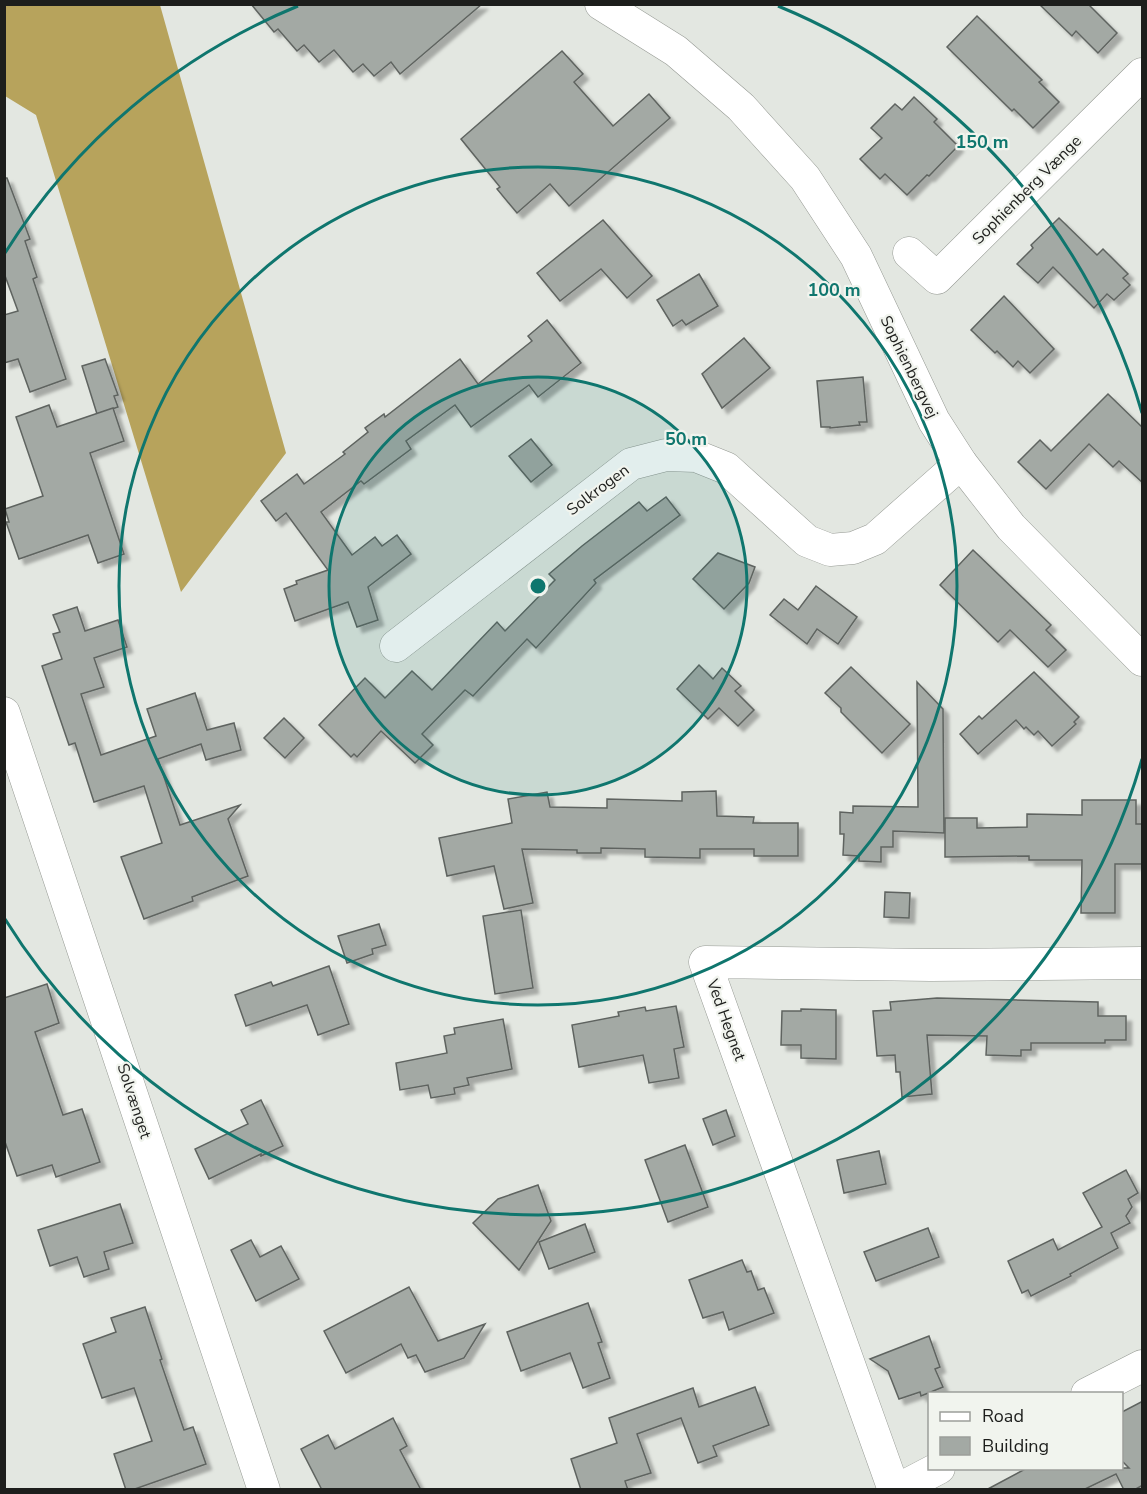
<svg xmlns="http://www.w3.org/2000/svg" width="1147" height="1494" font-family="'Nunito Sans',sans-serif">
  <style>
    .forest { fill: #b7a35c }
    .building { fill: #a3a9a4; stroke: #5f6460; stroke-width: 1.5; filter: url(#shadow) }
    .lines { fill: none; stroke-linecap: round; stroke-linejoin: round }
    .street-casing { stroke: #959993; stroke-width: 33 }
    .street { stroke: #fff; stroke-width: 32 }
    .ring { fill: none; stroke: #0f766e; stroke-width: 3 }
    .labels { text-anchor: middle; dominant-baseline: central; stroke-width: 4.5; stroke-linejoin: round; paint-order: stroke }
    .street-label { font-size: 16px; fill: #1d1e1c; stroke: #f1f4ee }
    .centre { fill: #0f766e; stroke: #f1f4ee; stroke-width: 3 }
    .ring-label { font-size: 18px; text-anchor: middle; font-weight: bold; fill: #0f766e; stroke: #f1f4ee; stroke-width: 4.5; stroke-linejoin: round; paint-order: stroke }
  </style>
  <defs>
    <filter id="shadow"><feDropShadow dx="5.5" dy="5.5" stdDeviation="1.5" flood-color="#0004"/></filter>
  </defs>
  <rect width="100%" height="100%" fill="#e3e7e1"/>
  <polygon class="forest" points="5,4 160,5 286,453 181,592 36,115 5,96"/>
  <g class="building">
    <polygon points="251,4 482,4 400,74 391,62 374,76 363,64 353,72 334,50 319,62 304,45 297,51 278,29 274,32"/>
    <polygon points="1039,4 1088,4 1117,33 1098,53 1076,31 1072,36"/>
    <polygon points="977,16 1042,80 1039,82 1059,102 1033,128 1014,109 1012,111 947,47"/>
    <polygon points="562,51 583,74 574,82 613,126 649,94 670,118 569,206 550,184 517,213 497,189 500,187 461,139"/>
    <polygon points="914,97 937,119 934,122 958,146 929,176 927,175 907,195 885,174 880,179 860,159 882,138 871,128 895,104 902,110"/>
    <polygon points="4,178 7,178 30,239 25,241 37,277 33,279 66,379 30,392 18,359 4,363 4,315 18,311 4,273"/>
    <polygon points="1059,218 1097,255 1103,249 1128,274 1123,278 1130,285 1114,300 1107,294 1094,308 1053,267 1038,283 1017,264 1033,248 1031,245"/>
    <polygon points="603,220 652,276 627,298 601,269 560,301 537,273"/>
    <polygon points="699,274 718,306 686,325 682,320 673,326 657,300"/>
    <polygon points="1004,296 1054,349 1030,373 1018,361 1013,367 997,351 995,353 971,330"/>
    <polygon points="547,320 581,363 538,397 529,385 471,427 455,405 406,441 411,449 364,484 361,481 321,512 352,555 375,537 382,546 397,535 411,554 368,587 378,620 357,627 348,602 295,621 284,589 297,584 296,581 328,570 286,513 276,521 261,501 297,474 304,484 345,454 343,452 368,432 365,428 384,414 385,417 460,359 478,384 532,341 528,336"/>
    <polygon points="744,338 770,368 722,408 702,374"/>
    <polygon points="105,359 118,395 114,396 118,407 97,414 82,366"/>
    <polygon points="863,377 867,422 859,422 860,425 830,428 830,427 821,427 817,381"/>
    <polygon points="1108,394 1143,428 1143,483 1119,461 1113,467 1089,444 1046,489 1018,462 1040,440 1051,451"/>
    <polygon points="49,405 57,427 113,408 124,441 90,453 124,554 98,563 88,535 19,559 6,522 9,522 5,509 43,496 16,417"/>
    <polygon points="531,439 552,465 531,482 509,456"/>
    <polygon points="666,497 680,515 594,580 596,583 536,648 527,639 473,696 465,690 422,734 433,745 415,763 381,731 357,757 354,754 351,757 319,725 365,678 385,698 412,671 432,690 497,622 505,631 555,580 549,574 582,546 639,502 647,511"/>
    <polygon points="973,550 1051,625 1046,630 1066,650 1048,667 1010,630 998,642 940,585"/>
    <polygon points="718,553 755,567 749,583 724,609 693,579"/>
    <polygon points="816,586 857,617 838,644 817,629 807,644 770,615 784,599 798,610"/>
    <polygon points="77,607 85,631 118,620 127,647 94,658 104,687 81,694 101,755 156,736 147,709 195,693 207,730 234,723 241,750 206,760 201,744 158,759 180,825 240,805 228,819 248,876 192,897 193,901 144,919 121,857 162,843 144,786 94,802 75,743 69,745 42,666 62,659 53,634 60,632 53,615"/>
    <polygon points="699,665 713,679 722,668 741,686 735,691 754,710 738,726 719,708 708,719 677,689"/>
    <polygon points="851,667 910,724 882,753 841,712 841,708 825,693"/>
    <polygon points="1034,672 1079,717 1074,722 1076,724 1052,746 1038,731 1034,735 1026,727 1024,729 1016,720 978,754 960,734 979,716 982,719"/>
    <polygon points="917,682 943,709 944,833 893,831 893,847 881,847 881,862 859,861 859,856 843,855 844,834 840,834 840,812 853,813 853,806 918,807"/>
    <polygon points="284,718 304,738 285,758 264,738"/>
    <polygon points="716,791 717,816 754,817 753,823 798,823 798,856 754,856 754,849 700,849 700,858 645,857 645,849 601,848 601,853 577,853 577,850 522,849 533,903 504,909 494,866 447,876 439,838 512,823 508,799 547,792 550,807 607,808 607,799 682,801 682,792"/>
    <polygon points="1082,800 1136,800 1136,824 1143,824 1143,864 1115,864 1115,913 1081,913 1082,860 1029,860 1029,856 945,857 945,818 977,818 977,828 1027,827 1027,814 1082,815"/>
    <polygon points="885,892 910,893 909,918 884,917"/>
    <polygon points="521,910 533,988 495,994 483,916"/>
    <polygon points="379,924 386,945 372,949 373,954 347,963 338,936"/>
    <polygon points="329,966 349,1024 318,1035 307,1005 246,1026 235,995 271,982 273,986"/>
    <polygon points="47,984 59,1023 35,1032 63,1115 82,1109 100,1162 56,1177 52,1165 17,1176 4,1139 4,998"/>
    <polygon points="937,998 1098,1002 1098,1016 1126,1016 1126,1040 1105,1040 1105,1043 1031,1043 1031,1050 1021,1050 1021,1056 986,1055 987,1036 927,1035 932,1094 902,1097 900,1072 896,1072 895,1055 877,1056 873,1011 891,1010 890,1002"/>
    <polygon points="676,1006 684,1047 674,1049 679,1078 649,1083 643,1055 579,1067 572,1025 619,1016 618,1012 645,1007 646,1011"/>
    <polygon points="801,1009 836,1010 836,1059 801,1058 801,1045 781,1045 782,1011 801,1011"/>
    <polygon points="503,1019 512,1069 467,1078 469,1085 454,1088 455,1094 431,1098 428,1085 400,1090 396,1063 447,1053 444,1036 455,1034 454,1028"/>
    <polygon points="261,1100 283,1146 261,1156 261,1154 209,1179 195,1149 248,1124 241,1110"/>
    <polygon points="726,1110 735,1136 713,1145 703,1119"/>
    <polygon points="685,1145 708,1207 668,1222 645,1160"/>
    <polygon points="879,1151 886,1184 844,1193 837,1160"/>
    <polygon points="1126,1170 1138,1193 1128,1199 1132,1207 1126,1216 1130,1223 1111,1233 1118,1248 1070,1274 1071,1276 1031,1296 1028,1290 1022,1293 1008,1261 1053,1239 1058,1250 1102,1227 1083,1193"/>
    <polygon points="538,1185 551,1221 519,1270 473,1223 498,1199"/>
    <polygon points="120,1204 133,1243 104,1252 109,1269 84,1277 77,1257 50,1266 38,1230"/>
    <polygon points="585,1224 595,1252 549,1269 539,1242"/>
    <polygon points="928,1228 939,1257 876,1281 864,1252"/>
    <polygon points="251,1240 260,1257 281,1246 299,1279 256,1301 231,1250"/>
    <polygon points="742,1260 747,1272 751,1271 758,1290 764,1288 774,1313 729,1330 723,1312 703,1318 689,1280"/>
    <polygon points="409,1287 438,1341 485,1324 464,1358 425,1372 416,1355 408,1358 401,1344 346,1373 324,1331"/>
    <polygon points="588,1303 602,1342 598,1343 610,1378 583,1388 570,1353 521,1371 507,1332"/>
    <polygon points="145,1307 162,1359 160,1360 184,1430 193,1427 206,1464 132,1490 126,1490 114,1454 152,1441 134,1388 102,1398 83,1344 116,1332 111,1318"/>
    <polygon points="929,1336 940,1367 935,1369 943,1387 921,1396 920,1392 899,1399 888,1371 870,1359"/>
    <polygon points="755,1387 769,1425 713,1446 717,1456 698,1463 681,1418 637,1434 651,1473 625,1481 628,1490 581,1490 571,1459 617,1443 609,1418 693,1388 699,1407"/>
    <polygon points="1143,1401 1143,1485 1134,1490 1124,1490 1116,1474 1083,1490 986,1490 1027,1468 1129,1468 1122,1461 1122,1412"/>
    <polygon points="393,1418 407,1446 400,1450 421,1490 322,1490 301,1449 328,1435 335,1449"/>
  </g>
  <g class="lines">
    <defs>
      <g id="street">
        <polyline points="601,4 676,51 741,107 805,178 856,256 934,421 961,463 1011,527 1142,660"/>
        <polyline points="909,253 937,278 1142,74"/>
        <polyline points="396,646 631,464 666,455 696,456 726,468 807,541 830,550 853,548 875,539 961,463"/>
        <polyline points="4,713 264,1490"/>
        <polyline points="1087,1394 1142,1366"/>
        <polyline points="894,1490 705,962 931,965 1142,963"/>
        <polyline points="897,1490 939,1468"/>
      </g>
    </defs>
    <use href="#street" class="street-casing"/>
    <use href="#street" class="street"/>
  </g>
  <circle cx="538" cy="586" r="209" fill="#0f766e" fill-opacity=".12"/>
  <g class="ring">
    <circle cx="538" cy="586" r="209"/>
    <circle cx="538" cy="586" r="419"/>
    <path d="M1142 759A628 628 0 0 1 5 919M5 253A628 628 0 0 1 298 6M778 6A628 628 0 0 1 1142 413"/>
  </g>
  <g class="labels">
    <g class="street-label">
      <text transform="translate(1027 190) rotate(-45)">Sophienberg Vænge</text>
      <text transform="translate(909 367) rotate(64)">Sophienbergvej</text>
      <text transform="translate(598 490) rotate(-37)">Solkrogen</text>
      <text transform="translate(726 1020) rotate(70)">Ved Hegnet</text>
      <text transform="translate(134 1101) rotate(72)">Solvænget</text>
    </g>
  </g>
  <circle cx="538" cy="586" r="9" class="centre"/>
  <g class="ring-label">
    <text x="982" y="148">150 m</text>
    <text x="834" y="296">100 m</text>
    <text x="686" y="445">50 m</text>
  </g>
  <rect width="1147" height="1494" fill="none" stroke="#1d1e1c" stroke-width="12"/>
  <rect x="928" y="1392" width="195" height="78" fill="#f1f4ee" stroke="#9c9e9a" stroke-width="1.5"/>
  <rect x="940" y="1412" width="30" height="9" fill="#ffffff" stroke="#9c9e9a" stroke-width="1.5"/>
  <text x="982" y="1422" font-size="18" fill="#1d1e1c">Road</text>
  <rect x="940" y="1437" width="30" height="18" fill="#a3a9a4" stroke="#9c9e9a" stroke-width="1.5"/>
  <text x="982" y="1452" font-size="18" fill="#1d1e1c">Building</text>
</svg>
